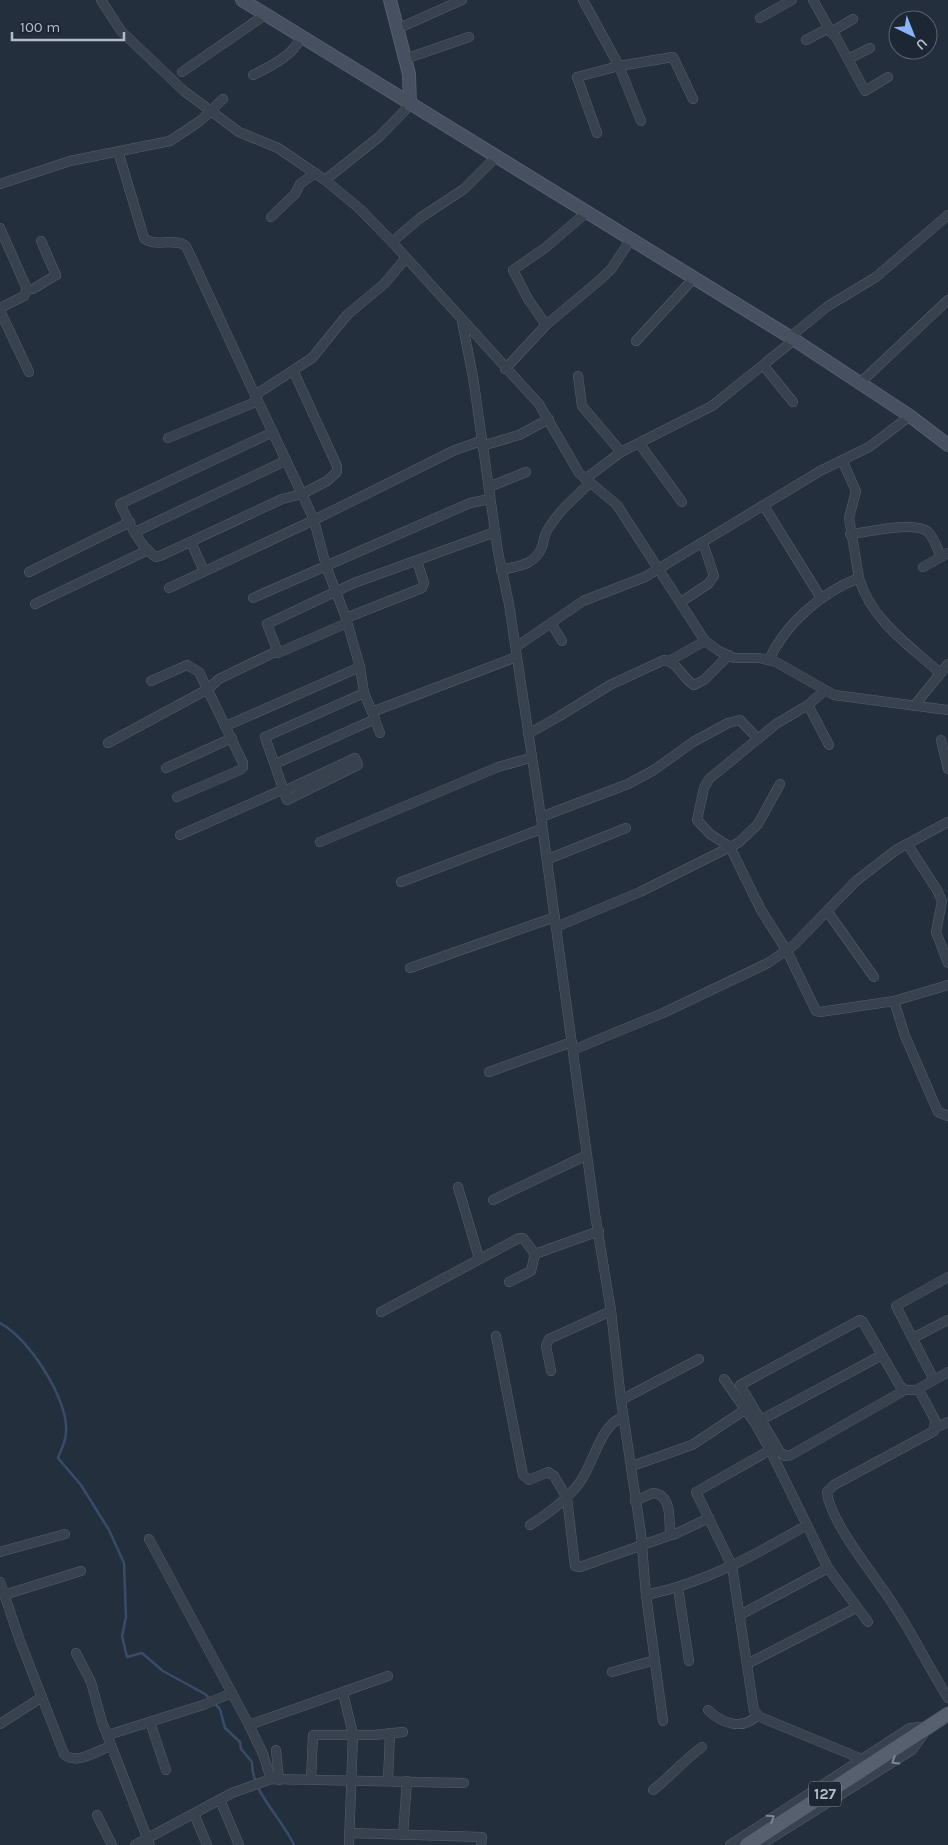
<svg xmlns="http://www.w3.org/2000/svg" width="948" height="1845" font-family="Karla,sans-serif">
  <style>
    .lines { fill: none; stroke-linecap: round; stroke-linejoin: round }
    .stream { stroke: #394c67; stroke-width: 2.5 }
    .street-casing { stroke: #565f6c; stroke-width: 10 }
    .secondary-casing { stroke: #565f6c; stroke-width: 14 }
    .primary-casing { stroke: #414a57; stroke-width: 15 }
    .street { stroke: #38414e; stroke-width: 9 }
    .secondary { stroke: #465061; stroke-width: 12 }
    .primary { stroke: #56606e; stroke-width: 14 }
    .oneway { stroke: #7c8592 }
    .labels { text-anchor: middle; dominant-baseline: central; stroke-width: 4; stroke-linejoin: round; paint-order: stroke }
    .shield { fill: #1d2633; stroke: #878f9c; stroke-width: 1 }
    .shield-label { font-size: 15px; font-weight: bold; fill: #b4bcc9 }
  </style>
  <rect width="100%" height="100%" fill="#242f3e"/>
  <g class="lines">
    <path class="stream" d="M0 1323C28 1337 69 1400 66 1432 66 1441 61 1450 58 1458L81 1485 109 1530 124 1563 126 1617 122 1636 127 1657 142 1653 163 1671 205 1694 220 1709 225 1728 240 1742 241 1749 252 1762C251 1792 282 1818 294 1845"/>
    <defs>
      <g id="street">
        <polyline points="101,0 121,31 184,91 239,132 278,148 325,180 360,209 392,242 539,404 579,473 617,505 705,641 719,651 734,658 759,658 776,662 834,695 948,710"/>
        <polyline points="583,0 619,66 577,77 597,133"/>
        <polyline points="813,0 831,32 836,37 865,91 888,77"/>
        <polyline points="760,18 792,0"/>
        <polyline points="397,29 462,0"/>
        <polyline points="831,32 853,19"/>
        <polyline points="806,40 829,28"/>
        <polyline points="405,59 469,37"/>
        <polyline points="848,59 870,48"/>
        <polyline points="182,72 265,15"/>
        <path d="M253 75C271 66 293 56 301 37"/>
        <polyline points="641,121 619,66 673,57 693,99"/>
        <path d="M118 151 144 238C155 248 175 237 186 246L255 395"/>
        <polyline points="325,180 379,137 410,105"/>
        <polyline points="0,184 70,161 170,141 200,121 223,99"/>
        <polyline points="271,217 295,194 300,184 315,173"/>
        <polyline points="0,228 27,289 24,296 0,308"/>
        <polyline points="392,242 420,218 464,189 496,157"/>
        <polyline points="27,289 33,289 56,275 41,241"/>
        <polyline points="0,311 29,372"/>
        <polyline points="462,321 473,377 498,552 509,604 541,817 628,784 654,770 693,742 728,723 740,720 758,739"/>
        <polyline points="546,325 528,299 513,270 545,248 587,212"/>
        <polyline points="790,337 828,306 876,277 948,215"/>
        <polyline points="636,341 694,278"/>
        <polyline points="763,365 793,402"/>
        <polyline points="505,369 546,325 601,279 612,268 631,239"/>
        <polyline points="293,370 337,466 337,472 327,481 302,494 255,395 312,358 347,315 384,284 406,258"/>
        <polyline points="578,376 582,406 621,452"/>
        <polyline points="860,383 948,300"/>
        <path d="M273 432 120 504C129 521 139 547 156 557L160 556 282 499 302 494 314 520 455 450 481 441"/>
        <polyline points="168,438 258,401"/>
        <polyline points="639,443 682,502"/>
        <polyline points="482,446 519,435 549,419"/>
        <polyline points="585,479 621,452 712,406 794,340"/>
        <polyline points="489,487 526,472"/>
        <polyline points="764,506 821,598"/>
        <polyline points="135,532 285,461"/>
        <path d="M850 534C867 533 915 520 928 532 934 537 937 549 941 556"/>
        <polyline points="191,542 204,571"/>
        <polyline points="923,567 948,553"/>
        <path d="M501 570C518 566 535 565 542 547 544 541 544 534 548 529 559 511 575 497 590 483"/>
        <polyline points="29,572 130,522"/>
        <path d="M859 578C871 620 909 645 940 673"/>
        <polyline points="169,588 314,520 326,566 346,618 360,667 364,693 372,712 516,657"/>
        <polyline points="253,598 470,503 490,499"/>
        <polyline points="681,602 708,584 714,576 703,543"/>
        <polyline points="35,604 148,550"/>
        <polyline points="346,618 422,588 424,583 417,561"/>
        <polyline points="347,623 278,653 275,652 276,647 267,624 354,583 495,532"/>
        <polyline points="551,623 562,641"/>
        <polyline points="516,647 583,601 645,577 820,471 869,447 910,416"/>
        <path d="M769 660C785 624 822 592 859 578L849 518 856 491 842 460"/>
        <polyline points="669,661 705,641"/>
        <polyline points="151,681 187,665 199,672 243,763 243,767 240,770 177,797"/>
        <polyline points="824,691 808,705 776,724 709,779 704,788 697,820 710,834 730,847 761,910 787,951 816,1011 820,1012 894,1001 948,985"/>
        <polyline points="808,705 829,745"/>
        <polyline points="914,706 948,664"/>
        <polyline points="373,715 380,733"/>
        <polyline points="226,726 360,667"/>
        <path d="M528 734 558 717 610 685 664 660C678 662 683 679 694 685L704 680 729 655"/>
        <polyline points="941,740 948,769"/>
        <polyline points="108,743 208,689 219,679 275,652"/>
        <polyline points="275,764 375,719"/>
        <polyline points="166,768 232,738"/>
        <polyline points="284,791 355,758 358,765 287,800 265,737 364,693"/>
        <polyline points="541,817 595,1214 611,1311 621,1400 641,1534 646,1595 663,1721"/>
        <polyline points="180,835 284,789"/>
        <polyline points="320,842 498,767 530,758"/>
        <polyline points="908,845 937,890 942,901 936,932 948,963"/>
        <polyline points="548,859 626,828"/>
        <polyline points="401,882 541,829"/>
        <polyline points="827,911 874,977"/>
        <polyline points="556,927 640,892 738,843 758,824 780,784"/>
        <polyline points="410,968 555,917"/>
        <polyline points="894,1001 905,1036 938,1112 948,1116"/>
        <polyline points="573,1050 663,1013 768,963 794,945 856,881 896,850 948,822"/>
        <polyline points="489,1072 572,1042"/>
        <polyline points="458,1187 479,1258"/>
        <polyline points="493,1200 587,1155"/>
        <polyline points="509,1282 531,1271 535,1254"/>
        <polyline points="381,1312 519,1238 523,1238 535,1254 599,1231"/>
        <polyline points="496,1336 523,1475 529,1480 548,1472 554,1476 567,1498 575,1566 580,1567 671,1535"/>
        <polyline points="913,1338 948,1320"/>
        <polyline points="551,1371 546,1346 549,1339 611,1311"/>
        <polyline points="724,1379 755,1423 770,1450"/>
        <polyline points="934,1380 948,1372"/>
        <polyline points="918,1389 934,1380 896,1306 948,1277"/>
        <path d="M905 1390 791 1455 785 1456 780 1452 740 1385 860 1320 863 1322 900 1386 905 1390H919L935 1420 934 1431 834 1485 827 1492C830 1523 877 1578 894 1606 914 1636 929 1668 948 1698"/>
        <polyline points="621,1400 699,1359"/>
        <polyline points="761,1420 882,1355"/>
        <polyline points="935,1428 948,1422"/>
        <polyline points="632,1466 692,1445 746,1409"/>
        <path d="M635 1501 653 1493C672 1495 669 1519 670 1532L673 1535 709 1518"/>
        <path d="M530 1525C549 1513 567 1500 580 1482 594 1463 600 1425 623 1417"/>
        <polyline points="149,1539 249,1725 263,1754 271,1779"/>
        <polyline points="0,1552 65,1534"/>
        <path d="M0 1582 20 1641 64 1754C76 1766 98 1750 111 1746"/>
        <polyline points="678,1588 689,1661"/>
        <polyline points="4,1595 81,1571"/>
        <path d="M646 1595C705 1583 755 1555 807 1525"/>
        <polyline points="740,1615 828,1568"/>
        <polyline points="76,1653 91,1682 102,1722 150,1845"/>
        <polyline points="747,1664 856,1608"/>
        <polyline points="612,1672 655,1660"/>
        <polyline points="343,1693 353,1734 349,1845"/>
        <path d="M708 1710C720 1722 743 1732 757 1715"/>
        <polyline points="150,1722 166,1770"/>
        <polyline points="0,1724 42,1697"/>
        <polyline points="249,1725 388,1676"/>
        <polyline points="108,1735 203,1705 232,1693"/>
        <polyline points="276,1750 279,1780"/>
        <polyline points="862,1759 760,1717 754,1711 732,1566 696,1492 770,1450 828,1568 868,1622"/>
        <polyline points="311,1779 313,1735 374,1735 403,1732"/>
        <polyline points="388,1780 390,1733"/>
        <path d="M653 1790C671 1776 684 1760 702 1747"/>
        <polyline points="220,1800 239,1845"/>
        <polyline points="194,1814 207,1845"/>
        <polyline points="97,1815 112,1845"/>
        <polyline points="349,1833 482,1837 481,1845"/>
        <polyline points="403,1835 407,1781"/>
        <polyline points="135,1845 232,1793 271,1779 464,1783"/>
        <polyline points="730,1845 910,1728 925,1727"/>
        <polyline points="760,1845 912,1750 925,1732"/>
      </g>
      <g id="secondary">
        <polyline points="242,0 790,337 910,416 948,445"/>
        <polyline points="390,0 409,74 410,105"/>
      </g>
      <polyline id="primary" points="747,1845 948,1714"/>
    </defs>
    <use href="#street" class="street-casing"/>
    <use href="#secondary" class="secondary-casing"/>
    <use href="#primary" class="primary-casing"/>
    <use href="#street" class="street"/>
    <use href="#secondary" class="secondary"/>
    <use href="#primary" class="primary"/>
  </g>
  <defs><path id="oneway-chevron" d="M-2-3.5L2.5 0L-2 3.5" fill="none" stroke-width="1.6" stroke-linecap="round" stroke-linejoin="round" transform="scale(1.25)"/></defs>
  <g class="oneway">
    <use href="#oneway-chevron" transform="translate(895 1761) rotate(148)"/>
    <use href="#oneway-chevron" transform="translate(771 1818) rotate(-33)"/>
  </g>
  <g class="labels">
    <rect class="shield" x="809" y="1781.5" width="32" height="25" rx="4"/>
    <g class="shield-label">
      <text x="825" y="1794">127</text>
    </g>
  </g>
  <g transform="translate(913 35) rotate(137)"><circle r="24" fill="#1d2633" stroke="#59626f"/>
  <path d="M0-4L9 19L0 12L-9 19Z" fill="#8ab4f8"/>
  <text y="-8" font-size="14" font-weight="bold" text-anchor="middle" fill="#b4bcc9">U</text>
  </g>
  <path d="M12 32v8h112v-8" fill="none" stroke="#b4bcc9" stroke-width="2.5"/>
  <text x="20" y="32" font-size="15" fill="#b4bcc9" stroke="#1d2633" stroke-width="4" paint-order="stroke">100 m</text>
</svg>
